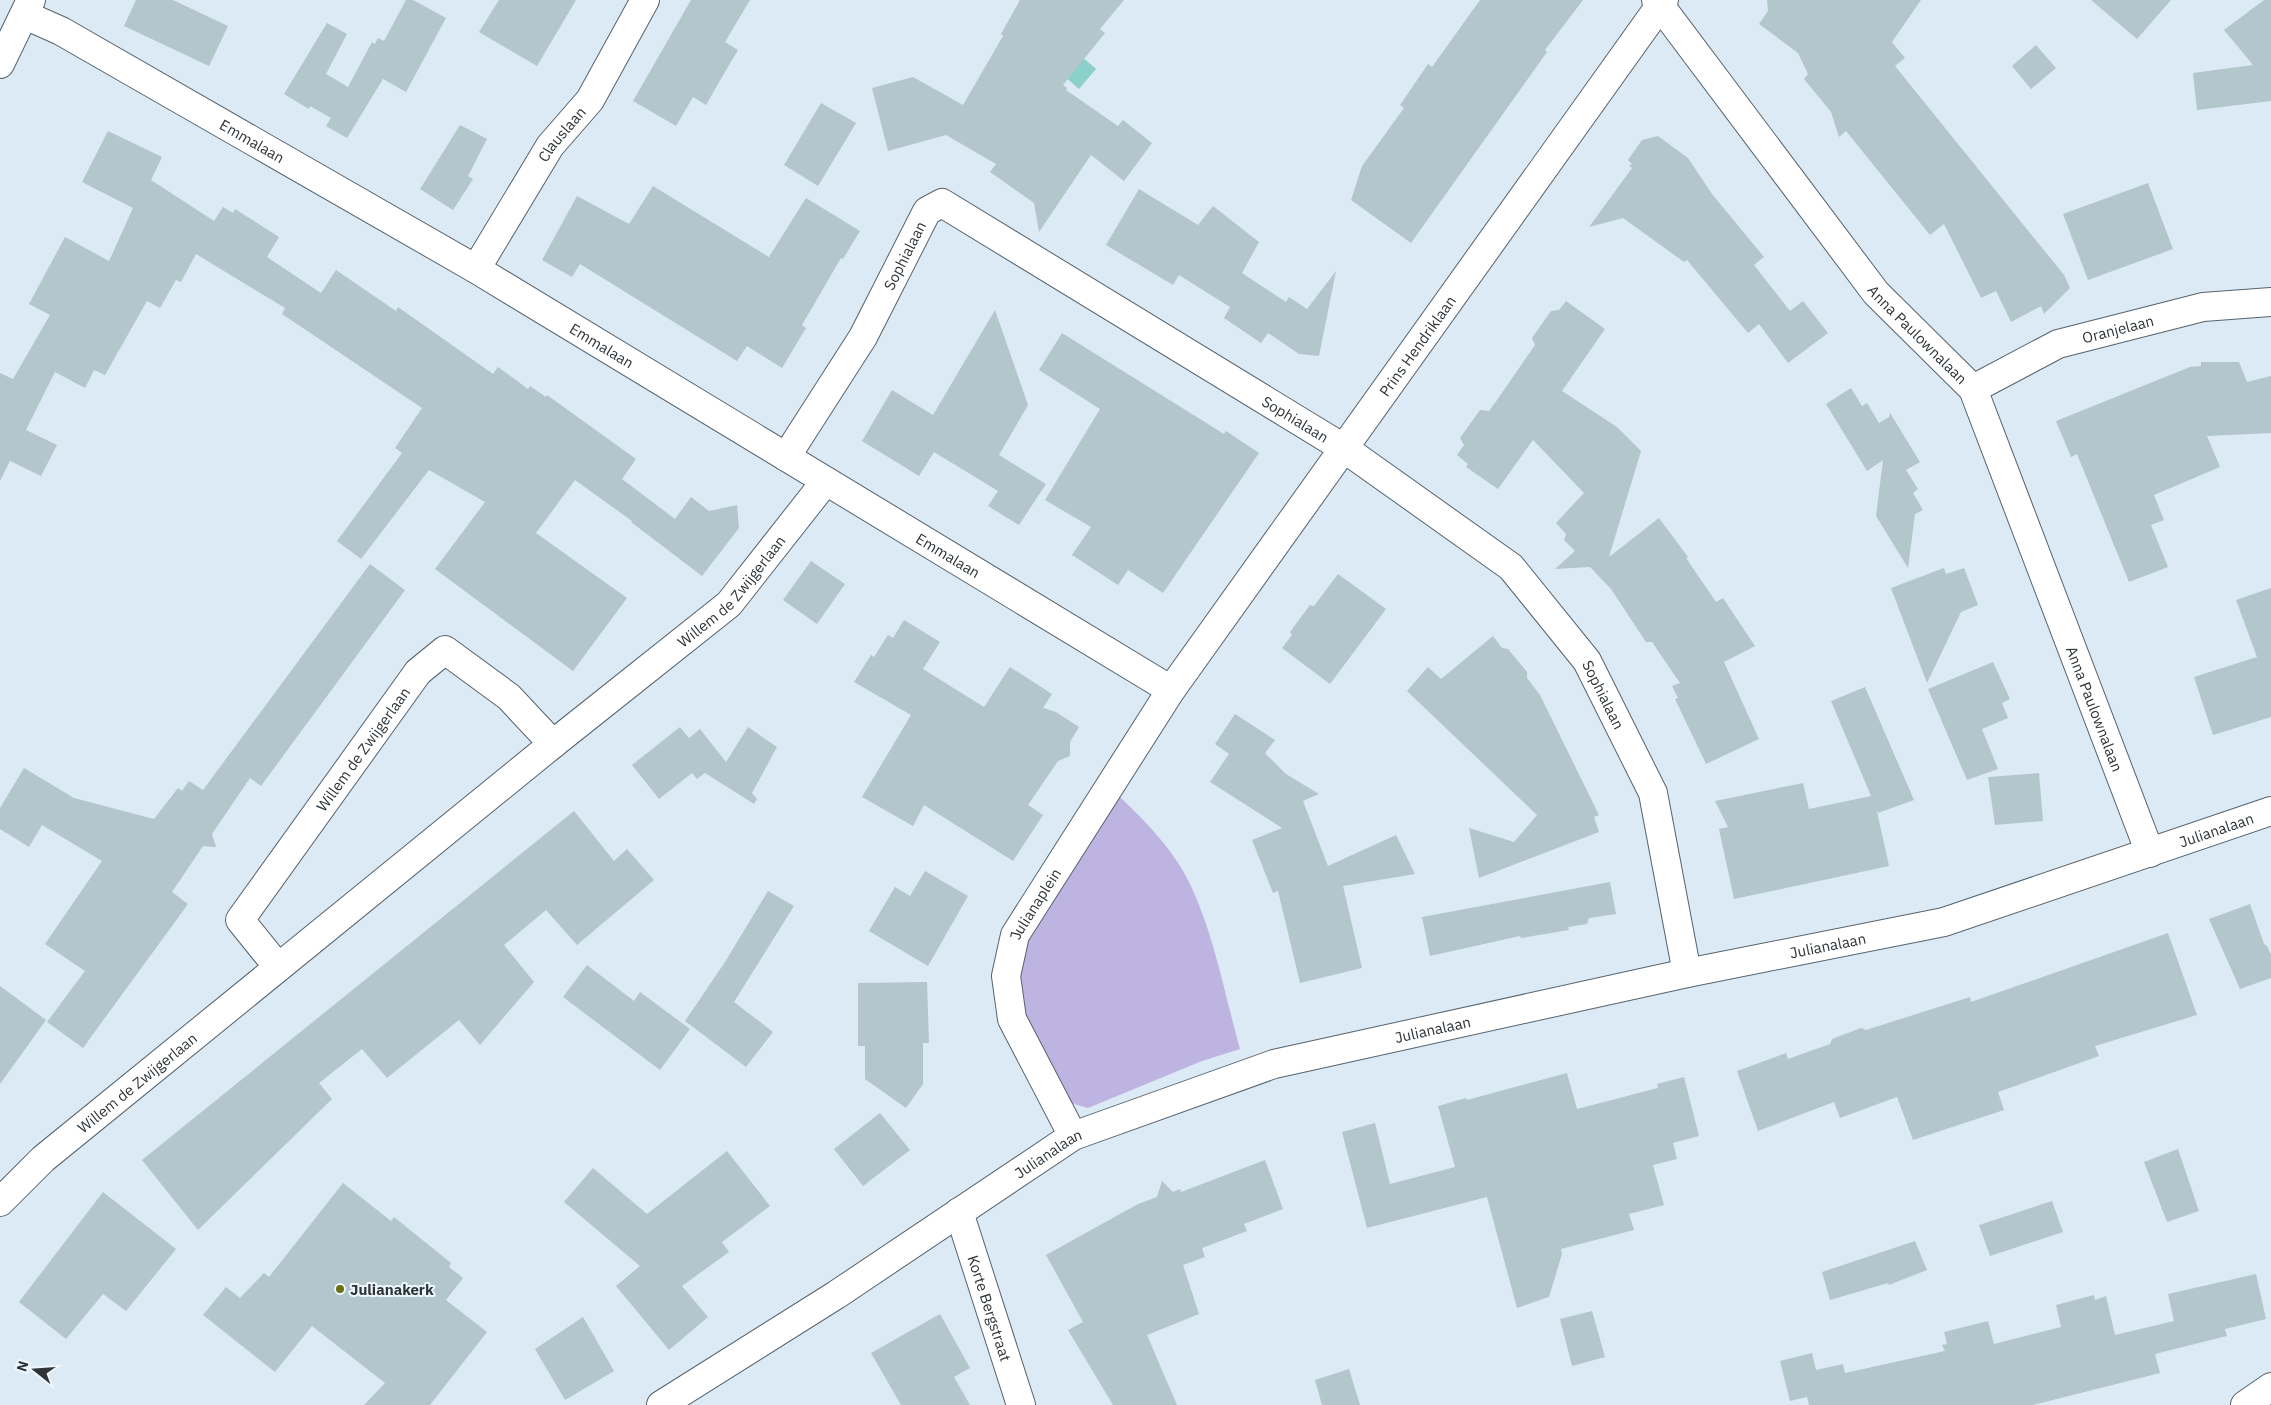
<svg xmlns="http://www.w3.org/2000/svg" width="2271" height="1405" font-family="'IBM Plex Sans',sans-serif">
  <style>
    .green { fill: #bdb4e1 }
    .water { fill: #8bd0ca }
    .building { fill: #b2c6cb }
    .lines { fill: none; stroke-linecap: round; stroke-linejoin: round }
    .minor-casing { stroke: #56636d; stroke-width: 30 }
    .secondary-casing { stroke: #56636d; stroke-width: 30 }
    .minor { stroke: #fff; stroke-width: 28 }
    .secondary { stroke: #fff; stroke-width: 28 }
    .poi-dot { fill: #6c6e12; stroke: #eef7fe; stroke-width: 2 }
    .labels { text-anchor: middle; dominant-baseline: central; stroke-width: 4; stroke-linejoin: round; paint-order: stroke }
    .street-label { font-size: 15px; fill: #2e3438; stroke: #eef7fe }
    .poi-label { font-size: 15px; font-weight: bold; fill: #2e3438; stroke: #eef7fe; text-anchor: start }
  </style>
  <rect width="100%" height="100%" fill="#dceaf6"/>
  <path class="green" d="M1118 795C1145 821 1174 850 1190 884 1214 934 1225 996 1240 1049L1202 1061 1088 1108 1057 1099 1008 984 1026 942Z"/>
  <polygon class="water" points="1056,34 1096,69 1079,89 1039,54"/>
  <g class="building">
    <polygon points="136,0 173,0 228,26 209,66 124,26"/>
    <polygon points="406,0 413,0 446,18 406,92 383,79 347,138 326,126 331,118 310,106 309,109 284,94 327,23 347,34 326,74 348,87 372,42 375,44 378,38 384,41"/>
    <polygon points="499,0 576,0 537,66 479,32"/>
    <polygon points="691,0 750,0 725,42 738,50 722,77 706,105 693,97 676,126 633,101"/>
    <polygon points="1020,0 1124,0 1100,29 1105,33 1063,85 1067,88 1066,90 1118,126 1123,120 1152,143 1124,181 1091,155 1039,232 1034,203 990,172 996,164 946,135 888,151 872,88 913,77 963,105 1003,36 1001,34"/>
    <polygon points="1480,0 1583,0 1545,50 1547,52 1411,243 1351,200 1362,166 1404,108 1400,105 1428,64 1432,67"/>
    <polygon points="1767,0 1921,0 1892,42 1905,58 1895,66 2064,275 2070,288 2044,314 2041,306 2011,322 1996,291 1981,298 1944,224 1930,235 1846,131 1839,137 1831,112 1804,79 1808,74 1798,53 1759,24 1768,11"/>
    <polygon points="2091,0 2171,0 2137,39"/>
    <polygon points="2264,0 2271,0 2271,101 2197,110 2193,73 2253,65 2224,30"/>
    <polygon points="2036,45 2056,68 2031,89 2012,66"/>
    <polygon points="821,103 856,123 818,186 784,165"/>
    <polygon points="460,125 487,139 468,176 473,179 453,210 420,189"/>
    <polygon points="108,131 162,157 151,180 214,221 223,207 233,213 235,209 279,237 267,257 321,293 336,270 396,311 398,307 493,374 498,367 528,389 530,386 546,397 547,395 636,459 622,479 675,519 691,497 709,511 737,505 739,528 702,576 631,522 632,521 575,480 536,533 627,598 573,671 435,569 485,502 429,470 361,559 337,541 402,453 395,448 422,408 282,314 285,308 196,254 181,282 176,280 160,308 147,301 105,375 94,370 85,388 55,372 26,430 57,445 41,476 10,461 0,481 0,373 13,379 50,315 29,304 65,237 109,261 133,208 82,182"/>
    <polygon points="1658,136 1688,158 1712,194 1764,257 1754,265 1790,311 1803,301 1828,333 1788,363 1759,324 1748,333 1687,260 1684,262 1623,218 1589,227 1632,168 1629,166 1632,164 1628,160 1642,140"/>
    <polygon points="2148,183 2173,249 2088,280 2063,214"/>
    <polygon points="653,186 769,257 806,198 860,231 843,259 841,258 802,325 806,328 782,368 747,346 737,361 580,264 572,277 542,260 577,196 629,224"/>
    <polygon points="1139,189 1198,225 1213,206 1259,242 1242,273 1286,302 1289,297 1307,309 1336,271 1319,356 1299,354 1268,333 1261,343 1224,318 1230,307 1179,275 1173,285 1106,245"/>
    <polygon points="1566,301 1605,329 1562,391 1617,427 1641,451 1609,557 1659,518 1688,557 1686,558 1716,602 1723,598 1755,646 1724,662 1759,739 1706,764 1675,699 1678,698 1672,686 1680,683 1652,642 1646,642 1611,589 1590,567 1555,569 1575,551 1564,540 1566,534 1556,523 1584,493 1533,440 1498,489 1466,467 1468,464 1457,455 1464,445 1460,438 1480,410 1489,411 1497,400 1535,345 1532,338 1551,311 1559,310"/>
    <polygon points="995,310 1028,405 999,455 1046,484 1019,525 988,506 998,491 934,452 919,476 862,441 892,390 933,415"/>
    <polygon points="1062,333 1224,434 1226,431 1259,453 1163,593 1128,570 1118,585 1072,555 1091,527 1045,500 1100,409 1039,370"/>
    <polygon points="2201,362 2239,362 2247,382 2271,376 2271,433 2207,436 2220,467 2154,495 2164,520 2151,525 2168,567 2129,582 2077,454 2071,457 2056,421 2190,367 2201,366"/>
    <polygon points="1851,388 1862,406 1867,403 1879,423 1889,417 1890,413 1920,462 1906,470 1918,489 1913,493 1923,510 1915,514 1908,568 1876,516 1883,460 1867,471 1826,404"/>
    <polygon points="811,561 845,584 817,624 783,600"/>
    <polygon points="370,564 405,590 261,786 250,778 212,834 216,847 203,846 172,892 188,904 83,1048 47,1022 85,971 45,944 102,861 42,825 29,847 0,829 0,808 24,768 74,798 154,819 178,788 182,791 189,781 203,790"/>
    <polygon points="1944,568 1946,574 1964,568 1978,605 1961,612 1927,683 1891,588"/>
    <polygon points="1338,574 1386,609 1330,684 1282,648 1292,635 1290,632 1310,605 1314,606"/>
    <polygon points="2271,588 2271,717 2213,735 2194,677 2257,657 2236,600"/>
    <polygon points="904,620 940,642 923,669 984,707 1010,667 1052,694 1043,708 1056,712 1079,727 1070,742 1070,756 1058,761 1028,805 1043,815 1013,861 924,805 913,826 862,797 911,715 854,682 871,655 874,657 888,635 893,638"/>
    <polygon points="1493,636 1502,648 1508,649 1527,672 1527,678 1540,695 1599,815 1594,817 1599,832 1479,878 1469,828 1514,842 1537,815 1407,691 1428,667 1441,679"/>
    <polygon points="1993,662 2010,699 2002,703 2008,718 1982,729 1998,769 1967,780 1928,689"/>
    <polygon points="1865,687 1914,800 1878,813 1876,807 1889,866 1734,899 1719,829 1728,827 1715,801 1803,783 1809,809 1871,796 1831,701"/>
    <polygon points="1235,714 1275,740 1265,753 1286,774 1319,794 1303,801 1328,866 1396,835 1415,874 1343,886 1362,968 1300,983 1278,891 1273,893 1252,840 1282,828 1210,782 1229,754 1215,744"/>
    <polygon points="680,727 689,738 700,729 726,762 748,727 777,747 752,793 757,799 754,804 705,773 697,779 692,773 659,799 632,765"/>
    <polygon points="2039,773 2043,821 1995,825 1988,777"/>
    <polygon points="574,811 614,861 627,849 654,880 577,945 546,910 504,945 534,982 480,1045 459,1020 387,1078 362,1049 319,1083 332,1099 198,1230 142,1160"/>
    <polygon points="925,871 968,896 928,966 869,931 895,887 910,896"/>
    <polygon points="1610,882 1616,914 1589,918 1587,924 1568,927 1569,930 1521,938 1520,936 1430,956 1422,917"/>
    <polygon points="768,891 794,906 734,1002 773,1032 746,1067 685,1021 725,962"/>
    <polygon points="2250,904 2264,944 2267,946 2271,955 2271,978 2240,989 2209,919"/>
    <polygon points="2168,933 2197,1015 2095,1046 2099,1056 1998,1092 2004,1110 1913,1140 1897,1097 1840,1118 1834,1102 1758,1131 1737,1071 1786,1053 1788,1059 1830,1044 1832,1039 1861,1028 1866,1030 1970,997 1971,1002"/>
    <polygon points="587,965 634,1001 640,992 690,1029 660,1070 563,997"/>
    <polygon points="927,982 929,1043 923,1043 923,1084 906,1108 865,1079 865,1046 858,1046 858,983"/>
    <polygon points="0,986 46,1020 0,1084"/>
    <polygon points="1567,1073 1577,1109 1658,1088 1657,1084 1684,1077 1699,1136 1673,1143 1677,1159 1653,1165 1664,1205 1629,1214 1634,1230 1561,1249 1562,1254 1549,1297 1517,1308 1487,1197 1367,1228 1342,1132 1375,1123 1390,1184 1455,1167 1438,1106 1466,1098 1467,1100"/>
    <polygon points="880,1113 910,1150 863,1186 834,1149"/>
    <polygon points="2178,1149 2199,1211 2167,1222 2144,1162"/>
    <polygon points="727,1151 770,1206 722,1242 729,1252 682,1286 708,1317 669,1350 616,1286 640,1266 564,1202 593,1168 647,1214"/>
    <polygon points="1265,1160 1283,1209 1244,1224 1247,1231 1202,1248 1205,1257 1183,1265 1199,1314 1147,1335 1177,1405 1113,1405 1068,1330 1083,1322 1046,1255 1138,1204 1157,1197 1162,1181 1173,1192 1180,1189 1181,1192"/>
    <polygon points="343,1183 391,1221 394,1217 451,1263 449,1267 463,1278 446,1300 487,1332 430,1405 364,1405 385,1383 312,1326 275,1372 203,1315 226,1287 240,1298 264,1273 269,1277"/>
    <polygon points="103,1192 176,1249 126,1311 103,1294 66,1339 19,1302"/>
    <polygon points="2052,1201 2063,1232 1990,1256 1979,1225"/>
    <polygon points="1915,1241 1927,1270 1889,1285 1888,1283 1830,1300 1822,1272"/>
    <polygon points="2256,1274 2266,1319 2225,1329 2227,1336 2155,1354 2160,1373 2033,1405 1809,1405 1807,1397 1790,1401 1780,1361 1812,1353 1816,1370 1843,1364 1845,1373 1945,1351 1942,1345 1947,1344 1944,1332 1988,1321 1994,1344 2061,1327 2056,1305 2094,1295 2095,1300 2106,1296 2115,1335 2174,1321 2168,1294"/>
    <polygon points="1592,1311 1605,1357 1572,1366 1560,1319"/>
    <polygon points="940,1314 970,1368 954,1377 970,1405 901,1405 871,1353"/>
    <polygon points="583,1317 614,1371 565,1400 535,1349"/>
    <polygon points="1349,1369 1360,1405 1322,1405 1315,1380"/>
  </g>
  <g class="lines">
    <defs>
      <g id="minor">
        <path id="s1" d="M1656 0 1876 293 1973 389 2150 853"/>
        <path id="s2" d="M25 15 61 31 476 269 1171 690"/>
        <path id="s3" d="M476 269 550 146 590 100 645 0"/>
        <path id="s4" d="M1973 389 2058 344 2203 307 2271 302"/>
        <path id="s5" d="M786 457 863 337 927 211 942 203 1345 449 1511 567 1587 661 1653 793 1687 973"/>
        <path id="s6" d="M278 967 240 920 418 672 445 650 509 697 553 744"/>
        <path id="s7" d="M1073 1136 1012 1019 1006 976 1015 935 1171 690 1664 0"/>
        <path id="s8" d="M0 1202 43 1159 553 744 729 604 825 482"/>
        <path id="s9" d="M959 1212 1021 1405"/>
        <path id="s10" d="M661 1405 836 1295 1073 1136 1274 1064 1687 973 1944 922 2271 811"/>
        <polyline points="2245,1405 2271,1387"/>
      </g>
      <polyline id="secondary" points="0,64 31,0"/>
    </defs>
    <use href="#minor" class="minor-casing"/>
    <use href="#secondary" class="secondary-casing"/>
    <use href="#minor" class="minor"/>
    <use href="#secondary" class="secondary"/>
  </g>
  <circle class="poi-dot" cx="340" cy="1289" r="5"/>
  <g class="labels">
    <g class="street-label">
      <text stroke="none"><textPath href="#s3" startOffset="160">Clauslaan</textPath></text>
      <text stroke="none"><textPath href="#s2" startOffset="260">Emmalaan</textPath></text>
      <text stroke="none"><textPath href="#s5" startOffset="234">Sophialaan</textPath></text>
      <text stroke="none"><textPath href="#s4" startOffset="158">Oranjelaan</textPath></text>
      <text stroke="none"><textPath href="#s1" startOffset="425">Anna Paulownalaan</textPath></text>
      <text stroke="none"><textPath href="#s2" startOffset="665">Emmalaan</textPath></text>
      <text stroke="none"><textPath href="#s7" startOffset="931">Prins Hendriklaan</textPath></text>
      <text stroke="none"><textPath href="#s5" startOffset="715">Sophialaan</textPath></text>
      <text stroke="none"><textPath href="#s2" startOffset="1070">Emmalaan</textPath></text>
      <text stroke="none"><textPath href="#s8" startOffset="954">Willem de Zwijgerlaan</textPath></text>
      <text stroke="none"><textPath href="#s5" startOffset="1135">Sophialaan</textPath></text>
      <text stroke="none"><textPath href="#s1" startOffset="845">Anna Paulownalaan</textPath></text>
      <text stroke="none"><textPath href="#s6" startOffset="271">Willem de Zwijgerlaan</textPath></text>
      <text stroke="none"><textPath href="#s10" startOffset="1678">Julianalaan</textPath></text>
      <text stroke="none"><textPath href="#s7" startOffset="254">Julianaplein</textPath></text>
      <text stroke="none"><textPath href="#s10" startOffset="1272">Julianalaan</textPath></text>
      <text stroke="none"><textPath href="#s10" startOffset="868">Julianalaan</textPath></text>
      <text stroke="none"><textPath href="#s8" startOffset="182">Willem de Zwijgerlaan</textPath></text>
      <text stroke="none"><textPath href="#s10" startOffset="462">Julianalaan</textPath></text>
      <text stroke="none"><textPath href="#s9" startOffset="101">Korte Bergstraat</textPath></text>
    </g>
    <g class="poi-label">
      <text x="350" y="1289">Julianakerk</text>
    </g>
  </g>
  <g transform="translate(35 1370) rotate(287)" stroke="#eef7fe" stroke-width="4" paint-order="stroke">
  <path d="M0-4L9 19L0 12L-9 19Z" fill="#2e3438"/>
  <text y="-8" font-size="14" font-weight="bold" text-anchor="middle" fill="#2e3438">N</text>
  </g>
</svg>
